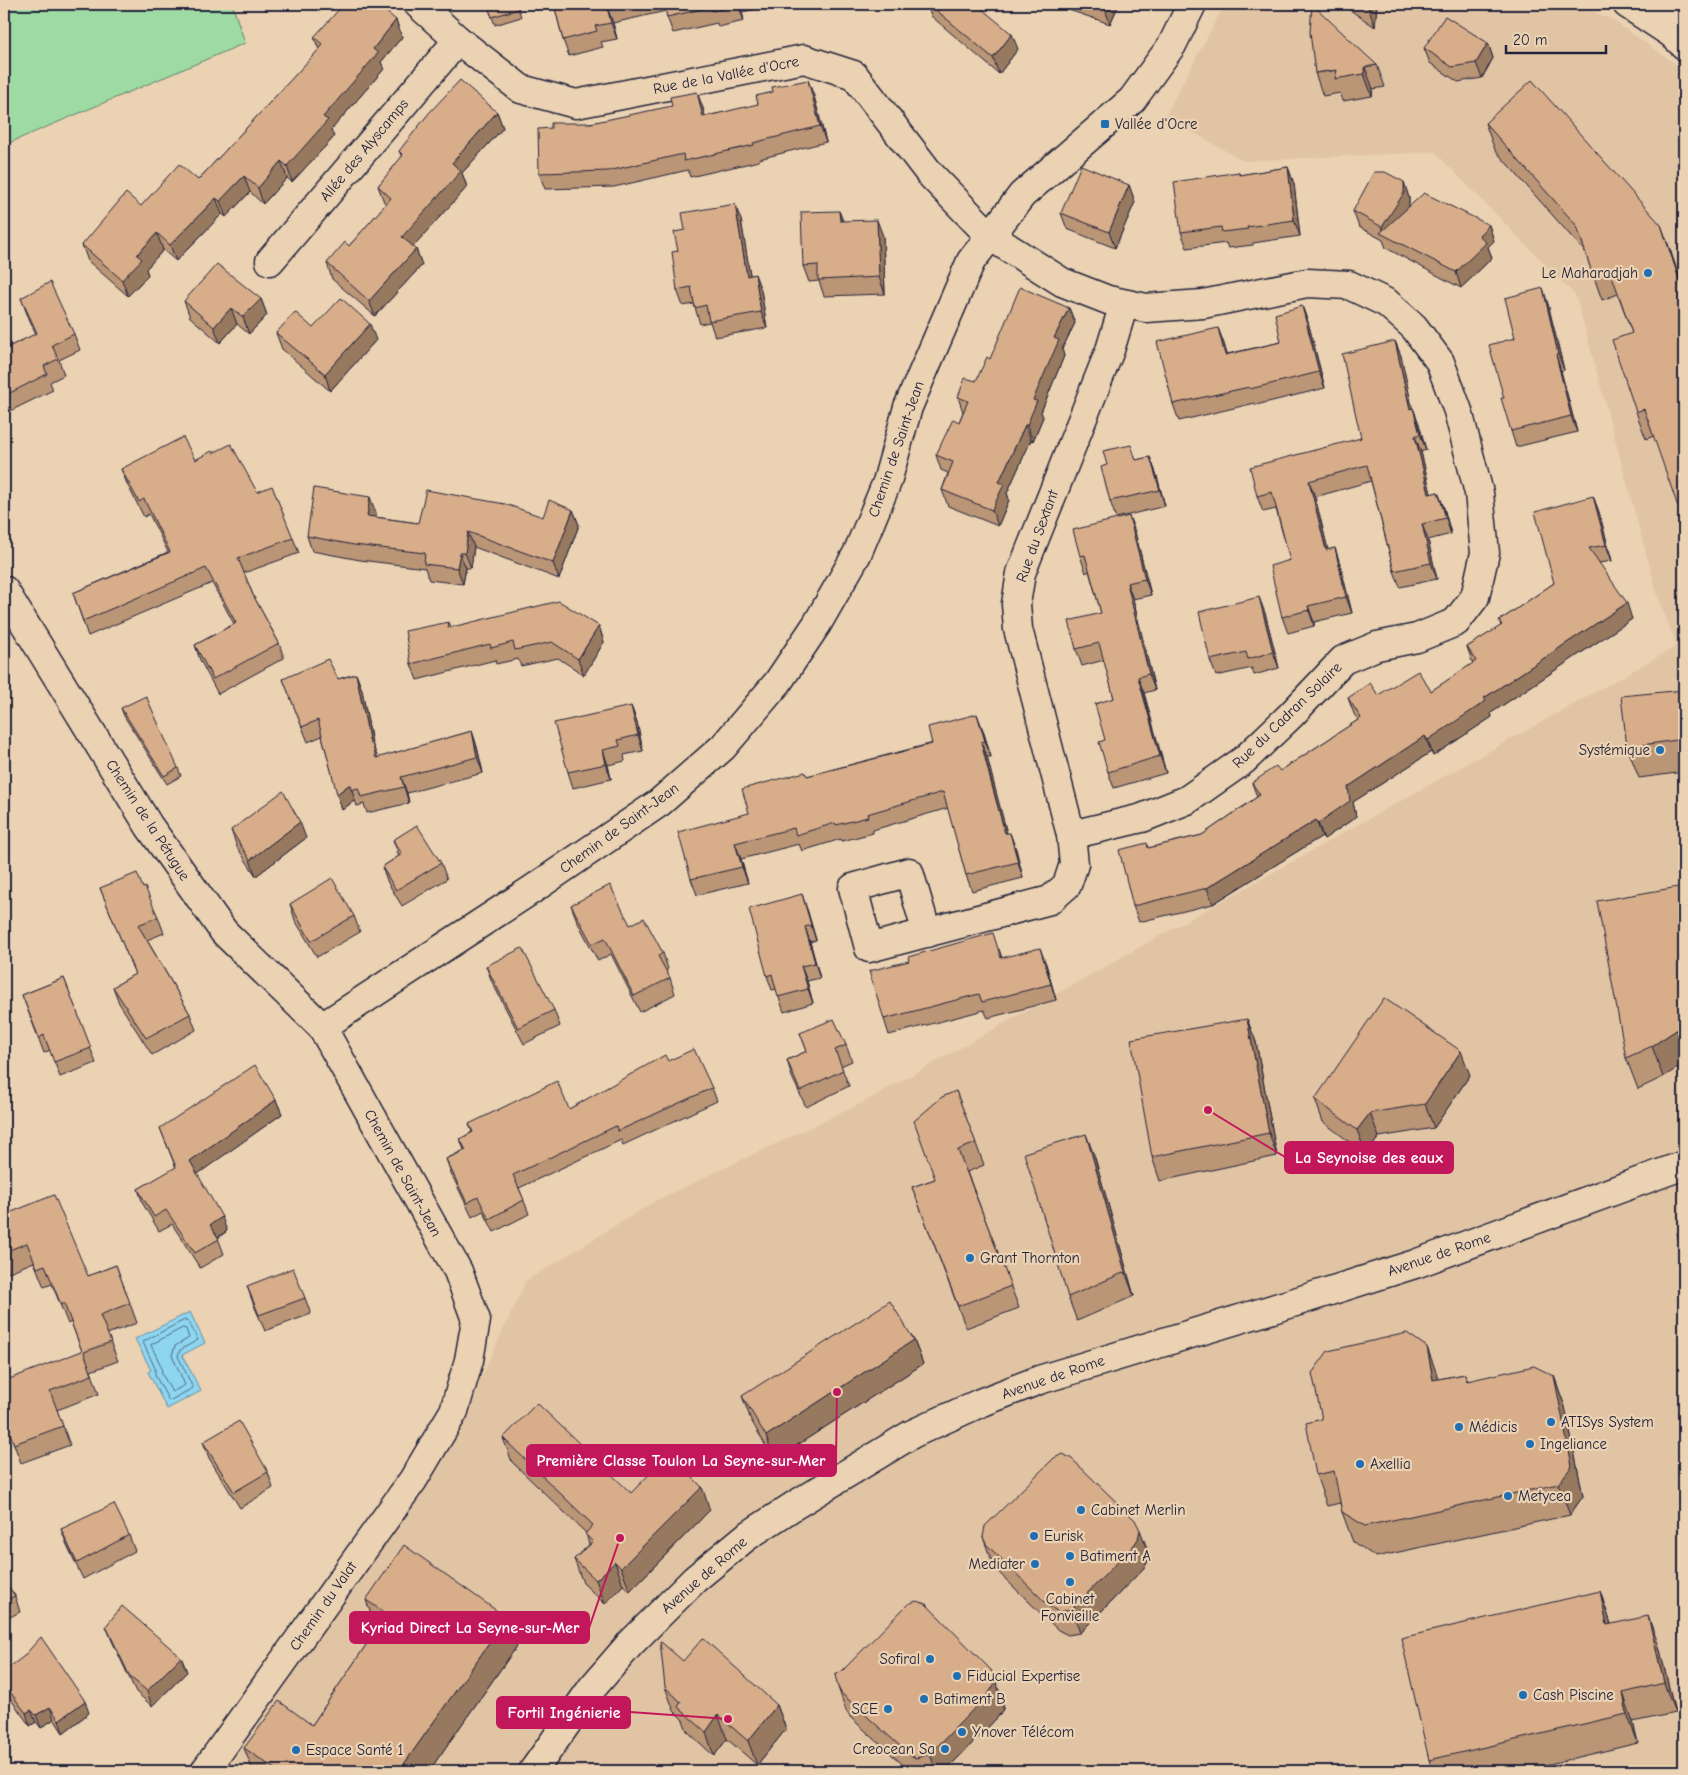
<svg xmlns="http://www.w3.org/2000/svg" width="1688" height="1775" font-family="'Comic Neue',sans-serif">
  <style>
    .built { fill: #e1c4a4 }
    .green { fill: #9edba3; stroke: #607e6f }
    .water { fill: #8ed5ef; stroke: #638da7 }
    .lines { fill: none; stroke-linecap: round; stroke-linejoin: round }
    .shore { stroke: #4d6a83; stroke-width: 1 }
    .minor-casing { stroke: #22223b; stroke-width: 31 }
    .major-casing { stroke: #22223b; stroke-width: 31 }
    .minor { stroke: #ead2b2; stroke-width: 28 }
    .major { stroke: #ead2b2; stroke-width: 28 }
    .wall { fill: #ba9576; stroke: #22223b }
    .shaded-wall { fill: #977960; stroke: #22223b }
    .building { fill: #d8ad89; stroke: #22223b }
    .poi-dot { fill: #1f6fb2; stroke: #ead2b2; stroke-width: 2 }
    .labels { text-anchor: middle; dominant-baseline: central; stroke-width: 4.5; stroke-linejoin: round; paint-order: stroke }
    .street-label { font-size: 15px; fill: #22223b; stroke: #ead2b2 }
    .poi-label { font-size: 15px; fill: #22223b; stroke: #ead2b2; text-anchor: start }
    .leader { fill: none; stroke: #c2185b; stroke-width: 2 }
    .callout-dot { fill: #c2185b; stroke: #ead2b2; stroke-width: 2 }
    .callout { fill: #c2185b; stroke: #c2185b; stroke-width: 2 }
    .callout-label { font-size: 16px; text-anchor: middle; font-weight: bold; fill: #fff }
  </style>
  <rect width="100%" height="100%" fill="#ead2b2"/>
  <filter id="ink" filterUnits="userSpaceOnUse"><feTurbulence type="fractalNoise" baseFrequency=".02" numOctaves="2"/><feDisplacementMap in="SourceGraphic" scale="10" xChannelSelector="R" yChannelSelector="G"/><feConvolveMatrix kernelMatrix="1 2 1 2 8 2 1 2 1" color-interpolation-filters="sRGB"/></filter>
  <g filter="url(#ink)">
    <polygon class="built" points="1225,4 1576,4 1614,21 1684,70 1684,1771 226,1771 445,1456 526,1281 655,1201 862,1103 1677,646 1658,597 1576,296 1435,152 1243,161 1165,116"/>
    <polygon class="green" points="4,4 232,4 245,43 4,145"/>
    <polygon class="water" points="190,1312 205,1343 182,1355 201,1391 167,1409 148,1372 151,1370 135,1339"/>
    <g class="lines">
      <g class="shore">
        <polygon points="185,1320 188,1321 198,1340 180,1350 178,1356 193,1388 169,1401 155,1375 155,1368 143,1342"/>
        <polygon points="183,1328 186,1329 189,1338 175,1346 172,1355 185,1385 172,1392 162,1374 161,1366 151,1345"/>
      </g>
      <defs>
        <g id="minor">
          <polyline points="418,4 458,40 521,89 576,104 804,59 854,75 930,174 990,236 1062,282 1108,300 1146,308 1203,304 1307,283 1349,285 1387,303 1414,327 1440,362 1458,411 1479,493 1485,553 1475,597 1456,622 1417,638 1377,646 1343,660 1291,715 1244,760 1187,800 1142,818 1071,835"/>
          <polyline points="270,261 458,40"/>
          <polyline points="4,590 149,826 224,932 322,1027"/>
          <polyline points="927,933 909,872 853,888 869,948 1050,900 1067,885 1074,864 1071,835 1018,629 1016,604 1021,573 1110,350 1124,304"/>
          <polyline points="205,1771 413,1480 454,1411 469,1360 476,1320 458,1271 322,1027 533,889 659,803 723,747 778,682 817,624 857,554 887,482 908,407 971,261 1022,195 1132,100 1172,45 1192,4"/>
          <polyline points="533,1771 592,1688 630,1644 695,1579 746,1537 795,1505 912,1434 980,1403 1039,1380 1289,1304 1415,1264 1684,1165"/>
        </g>
        <g id="major">
          <polyline points="1627,4 1671,33 1684,45"/>
          <polyline points="1671,4 1684,13"/>
        </g>
      </defs>
      <use href="#minor" class="minor-casing"/>
      <use href="#major" class="major-casing"/>
      <use href="#minor" class="minor"/>
      <use href="#major" class="major"/>
    </g>
    <g class="wall">
      <polygon points="293,4 309,4 295,8"/>
      <polygon points="487,4 517,4 521,17 495,25"/>
      <polygon points="554,4 781,4 742,12 744,21 718,27 717,23 673,33 667,17 666,11 613,23 617,39 601,42 603,47 569,56 563,40"/>
      <polygon points="927,4 976,4 1018,49 999,74 931,16"/>
      <polygon points="1061,4 1119,4 1110,24 1063,8"/>
      <polygon points="1341,4 1377,4 1375,27"/>
      <polygon points="396,20 402,37 381,62 384,69 331,130 334,137 292,182 287,178 263,204 250,192 226,217 222,214 176,261 163,250 146,269 148,275 128,296 88,261 82,245 141,206 198,180 319,50 314,37"/>
      <polygon points="1488,43 1493,58 1482,78 1458,82 1430,63 1424,48"/>
      <polygon points="1377,65 1385,87 1373,89 1372,96 1343,101 1340,93 1323,96 1315,73"/>
      <polygon points="814,96 826,142 759,159 759,161 690,177 688,170 614,187 545,189 539,173 551,128 703,108 705,116"/>
      <polygon points="497,112 503,128 462,173 467,187 413,246 416,249 422,265 375,316 332,279 327,263 349,246 386,204 384,202 378,186 402,157 399,151"/>
      <polygon points="1485,123 1671,252 1654,436 1646,439 1636,412 1632,333 1618,294 1602,300 1585,252 1495,150"/>
      <polygon points="1288,167 1294,184 1300,236 1253,243 1253,245 1228,248 1226,243 1187,248 1181,232 1239,172 1240,175"/>
      <polygon points="1404,182 1409,198 1409,206 1489,225 1494,241 1488,247 1492,258 1461,288 1386,248 1383,240 1359,227 1353,211"/>
      <polygon points="1129,185 1135,202 1115,248 1067,229 1061,213"/>
      <polygon points="839,211 843,221 883,236 885,294 824,296 819,281 809,282 803,266"/>
      <polygon points="741,220 750,275 761,290 767,328 715,337 710,322 700,324 694,304 683,306 677,290 678,251 685,230"/>
      <polygon points="21,298 74,334 80,350 59,360 64,375 50,382 53,390 4,414 4,349 36,334 27,314"/>
      <polygon points="261,299 267,315 249,334 237,324 220,343 190,317 184,301"/>
      <polygon points="1548,304 1564,370 1561,371 1577,432 1516,447 1511,431 1504,398 1515,338"/>
      <polygon points="1302,306 1308,322 1325,388 1256,405 1255,403 1179,421 1173,404 1218,328 1224,344 1227,354 1281,342"/>
      <polygon points="1069,308 1075,323 1062,349 1064,356 1041,412 1043,417 1033,441 1031,440 1007,493 1009,500 998,526 948,506 942,490 948,473 941,470 936,455 959,422 963,412 958,397 976,381 990,359"/>
      <polygon points="313,328 376,340 330,391 282,349 276,333"/>
      <polygon points="1395,341 1401,356 1412,408 1413,408 1419,424 1426,450 1421,452 1431,494 1438,492 1444,508 1451,534 1428,540 1437,579 1400,587 1394,571 1371,481 1315,497 1328,550 1335,548 1340,564 1352,613 1314,622 1314,626 1288,633 1282,617 1290,560 1276,509 1263,512 1257,496 1361,438"/>
      <polygon points="213,453 257,492 293,538 299,553 244,573 253,595 279,643 284,658 218,694 200,660 195,645 234,624 212,583 88,636 73,593 168,552 149,514 144,517 127,484 121,469 195,460"/>
      <polygon points="1150,457 1156,473 1165,506 1116,518 1110,501 1136,460"/>
      <polygon points="1593,496 1599,512 1612,561 1599,563 1632,619 1491,713 1492,717 1433,756 1431,752 1353,802 1356,817 1324,839 1322,836 1213,904 1139,922 1133,906 1148,848 1202,835 1257,797 1252,783 1280,771 1358,720 1354,714 1348,698 1378,695 1431,691 1473,664 1467,647 1501,626 1499,621 1554,583"/>
      <polygon points="573,510 579,525 559,579 474,547 471,568 466,568 463,584 429,580 425,568 360,560 312,551 307,536 376,513 375,517 418,523 543,517"/>
      <polygon points="1129,516 1135,532 1151,595 1133,599 1155,690 1144,693 1166,773 1114,788 1108,772 1105,740 1114,698 1104,660 1082,666 1076,649 1101,613 1089,571 1086,573 1080,556"/>
      <polygon points="1265,613 1279,668 1254,675 1252,668 1216,676 1210,660"/>
      <polygon points="449,622 451,627 599,626 604,642 584,675 558,658 521,666 518,659 496,664 495,660 417,680 411,664"/>
      <polygon points="356,674 362,690 372,743 378,758 472,731 477,747 483,773 407,793 409,803 367,813 364,804 357,806 355,800 342,810 322,736 308,742 283,679 338,679"/>
      <polygon points="1684,690 1684,772 1639,778 1627,747"/>
      <polygon points="631,706 637,722 643,751 624,755 625,761 608,765 611,779 573,788 568,772"/>
      <polygon points="121,708 178,768 181,776 167,784 124,716"/>
      <polygon points="983,730 991,757 987,757 997,798 1007,833 1016,849 1023,878 972,891 966,875 948,808 873,830 873,833 842,841 841,839 802,851 799,844 741,859 748,883 697,895 691,879 749,813 807,776"/>
      <polygon points="231,830 306,838 256,876 237,847"/>
      <polygon points="393,840 441,863 447,879 402,906 388,883 382,867 399,856"/>
      <polygon points="1684,886 1663,1077 1638,1089 1626,1058"/>
      <polygon points="100,888 143,888 158,917 164,933 147,940 190,1014 196,1030 152,1055 119,1003 113,987 135,974"/>
      <polygon points="290,904 354,916 360,932 317,957 295,920"/>
      <polygon points="571,905 630,925 663,953 668,969 666,971 670,978 675,994 640,1012 611,954 598,961 577,921"/>
      <polygon points="807,909 816,940 810,942 820,978 807,981 813,1003 784,1012 776,989 772,990 767,976"/>
      <polygon points="999,949 1002,958 1046,964 1056,1000 988,1018 984,1010 889,1035 884,1019"/>
      <polygon points="486,966 554,1010 560,1026 524,1044 492,982"/>
      <polygon points="64,978 96,1063 60,1077 50,1050 44,1053 22,995"/>
      <polygon points="1247,1019 1256,1042 1277,1156 1160,1181 1152,1157"/>
      <polygon points="800,1033 846,1045 852,1061 841,1066 849,1086 806,1107 792,1077 787,1060 807,1051"/>
      <polygon points="668,1061 712,1088 717,1101 623,1145 621,1140 519,1188 529,1214 494,1232 483,1211 472,1217 451,1173 446,1159 464,1150 460,1139 472,1132 469,1124 569,1109"/>
      <polygon points="1470,1075 1434,1128 1379,1137 1366,1154 1323,1122 1315,1099"/>
      <polygon points="956,1091 984,1165 967,1172 1019,1308 966,1328 912,1187 935,1179"/>
      <polygon points="276,1100 282,1114 197,1174 227,1231 218,1238 224,1254 200,1268 172,1224 159,1231 143,1204 138,1189 176,1168 160,1128"/>
      <polygon points="1095,1158 1134,1296 1077,1321 1068,1297"/>
      <polygon points="4,1215 88,1276 116,1265 137,1323 107,1334 118,1361 91,1371 99,1394 57,1410 70,1445 21,1463 4,1418 82,1351 71,1322 68,1324 52,1284 44,1287 34,1262 4,1274"/>
      <polygon points="247,1286 305,1298 311,1314 265,1331 253,1303"/>
      <polygon points="914,1340 923,1364 774,1460 751,1420 742,1396"/>
      <polygon points="1465,1374 1468,1381 1554,1376 1565,1407 1583,1496 1570,1515 1376,1557 1353,1542 1342,1512 1340,1503 1327,1506 1316,1475 1322,1419 1438,1379"/>
      <polygon points="503,1438 631,1493 710,1510 630,1591 623,1585 605,1604 583,1583 574,1559 589,1545 586,1533 512,1462"/>
      <polygon points="203,1442 268,1472 273,1488 240,1508 209,1458"/>
      <polygon points="61,1529 129,1535 135,1551 83,1579 67,1545"/>
      <polygon points="983,1537 1149,1553 1147,1563 1143,1569 1080,1633 1068,1635 1058,1630 994,1568"/>
      <polygon points="4,1580 15,1596 20,1612 4,1620"/>
      <polygon points="1600,1591 1611,1624 1659,1646 1675,1713 1633,1722 1638,1743 1520,1771 1433,1771 1429,1760"/>
      <polygon points="366,1600 507,1618 517,1646 429,1771 253,1771 244,1748 312,1725 377,1629 376,1628"/>
      <polygon points="106,1626 181,1657 187,1672 152,1706 136,1692 112,1641"/>
      <polygon points="683,1661 777,1705 786,1729 757,1765 727,1739 714,1756 687,1731 683,1720 674,1711 665,1687"/>
      <polygon points="4,1671 89,1713 63,1733 54,1719 41,1728 36,1722 30,1726 4,1690"/>
      <polygon points="994,1677 1003,1701 1003,1709 997,1718 945,1771 910,1771 850,1717 846,1711 838,1687"/>
    </g>
    <g class="shaded-wall">
      <polygon points="738,4 739,4 742,12 744,21"/>
      <polygon points="1107,4 1119,4 1110,24 1105,9"/>
      <polygon points="1367,4 1377,4 1375,27"/>
      <polygon points="607,7 613,23 617,39 611,23"/>
      <polygon points="396,20 402,37 381,62 384,69 331,130 334,137 292,182 287,166 373,49"/>
      <polygon points="1012,34 1018,49 999,74 993,58"/>
      <polygon points="1488,43 1493,58 1482,78 1476,63"/>
      <polygon points="1365,67 1373,89 1372,96 1364,74"/>
      <polygon points="808,80 814,96 826,142 820,126"/>
      <polygon points="697,92 703,108 709,133 703,117"/>
      <polygon points="497,112 503,128 462,173 467,187 408,252 402,237 452,163"/>
      <polygon points="281,161 287,178 263,204 258,188"/>
      <polygon points="1288,167 1294,184 1300,236 1294,220"/>
      <polygon points="244,176 250,192 226,217 220,201"/>
      <polygon points="1404,182 1409,198 1409,209 1385,235 1382,227"/>
      <polygon points="1129,185 1135,202 1115,248 1109,232"/>
      <polygon points="216,198 222,214 176,261 170,245"/>
      <polygon points="735,204 741,220 753,292 747,276"/>
      <polygon points="839,211 845,227 840,221"/>
      <polygon points="877,220 883,236 885,294 879,277"/>
      <polygon points="1489,225 1494,241 1488,247 1492,258 1461,288 1456,272 1479,235"/>
      <polygon points="1661,225 1671,252 1684,291 1684,294"/>
      <polygon points="157,233 163,250 146,269 148,275 128,296 122,280 137,255"/>
      <polygon points="416,249 422,265 375,316 369,301"/>
      <polygon points="755,274 761,290 767,328 761,312"/>
      <polygon points="1543,288 1548,304 1564,370 1558,354"/>
      <polygon points="261,299 267,315 249,334 243,317"/>
      <polygon points="1302,306 1308,322 1325,388 1319,372"/>
      <polygon points="231,308 237,324 220,343 214,327"/>
      <polygon points="1069,308 1075,323 1062,349 1064,356 1041,412 1043,417 1033,441 1027,425 1033,400 1054,338"/>
      <polygon points="370,324 376,340 330,391 325,374"/>
      <polygon points="1218,328 1224,344 1231,371 1225,355"/>
      <polygon points="1395,341 1401,356 1416,425 1410,409"/>
      <polygon points="1556,355 1561,371 1577,432 1571,416"/>
      <polygon points="1413,408 1419,424 1426,450 1420,434"/>
      <polygon points="1025,425 1031,440 1007,493 1009,500 998,526 992,510 999,482"/>
      <polygon points="1415,436 1421,452 1435,510 1429,494"/>
      <polygon points="1150,457 1156,473 1165,506 1160,490"/>
      <polygon points="1309,481 1315,497 1332,566 1326,550"/>
      <polygon points="1438,492 1444,508 1451,534 1446,518"/>
      <polygon points="1593,496 1599,512 1612,561 1606,545"/>
      <polygon points="370,497 376,513 373,531 367,516"/>
      <polygon points="573,510 579,525 559,579 553,563"/>
      <polygon points="1129,516 1135,532 1151,595 1145,579"/>
      <polygon points="1422,524 1428,540 1437,579 1431,563"/>
      <polygon points="468,532 474,547 471,568 465,553"/>
      <polygon points="1335,548 1340,564 1352,613 1346,597"/>
      <polygon points="460,553 466,568 463,584 457,568"/>
      <polygon points="1127,583 1133,599 1155,690 1149,674"/>
      <polygon points="1259,597 1265,613 1279,668 1273,652"/>
      <polygon points="1627,603 1632,619 1491,713 1492,717 1433,756 1428,740 1484,698"/>
      <polygon points="1308,606 1314,622 1314,626 1309,610"/>
      <polygon points="599,626 604,642 584,675 578,659"/>
      <polygon points="356,674 362,690 375,760 370,744"/>
      <polygon points="1138,677 1144,693 1166,773 1160,756"/>
      <polygon points="631,706 637,722 643,751 638,735"/>
      <polygon points="977,714 983,730 991,757 985,741"/>
      <polygon points="472,731 477,747 483,773 477,757"/>
      <polygon points="1425,736 1431,752 1353,802 1356,817 1324,839 1318,823 1348,787"/>
      <polygon points="981,742 987,757 1011,849 1005,833"/>
      <polygon points="603,750 608,765 611,779 606,764"/>
      <polygon points="401,777 407,793 409,803 404,787"/>
      <polygon points="350,784 355,800 342,810 337,794"/>
      <polygon points="1316,820 1322,836 1213,904 1207,888"/>
      <polygon points="300,822 306,838 256,876 250,860"/>
      <polygon points="1010,833 1016,849 1023,878 1018,862"/>
      <polygon points="735,843 741,859 748,883 742,867"/>
      <polygon points="802,894 807,909 816,940 811,925"/>
      <polygon points="805,927 810,942 820,978 815,963"/>
      <polygon points="1040,948 1046,964 1056,1000 1051,984"/>
      <polygon points="801,966 807,981 813,1003 808,989"/>
      <polygon points="1247,1019 1256,1042 1277,1156 1269,1133"/>
      <polygon points="1684,1025 1684,1064 1663,1077 1652,1046"/>
      <polygon points="1461,1051 1470,1075 1434,1128 1425,1104"/>
      <polygon points="276,1100 282,1114 195,1176 190,1161"/>
      <polygon points="1370,1113 1379,1137 1366,1154 1357,1130"/>
      <polygon points="1086,1134 1095,1158 1134,1296 1125,1272"/>
      <polygon points="222,1217 227,1231 215,1239 210,1225"/>
      <polygon points="914,1340 923,1364 774,1460 766,1436"/>
      <polygon points="1427,1347 1438,1377 1444,1410 1433,1380"/>
      <polygon points="1554,1376 1565,1407 1583,1496 1570,1515 1558,1484"/>
      <polygon points="702,1487 710,1510 630,1591 621,1568"/>
      <polygon points="1140,1530 1149,1553 1147,1563 1143,1569 1080,1633 1072,1609"/>
      <polygon points="615,1562 623,1585 605,1604 596,1580"/>
      <polygon points="1600,1591 1610,1621 1618,1655 1607,1625"/>
      <polygon points="1648,1616 1659,1646 1675,1713 1664,1683"/>
      <polygon points="507,1618 517,1646 429,1771 407,1771 404,1764"/>
      <polygon points="181,1657 187,1672 152,1706 147,1691"/>
      <polygon points="994,1677 1003,1701 1003,1709 997,1718 945,1771 936,1771 930,1754"/>
      <polygon points="1623,1693 1633,1722 1638,1743 1627,1714"/>
      <polygon points="85,1701 89,1713 63,1733 59,1720"/>
      <polygon points="777,1705 786,1729 757,1765 748,1741"/>
      <polygon points="50,1707 54,1719 41,1728 36,1715"/>
      <polygon points="31,1710 36,1722 30,1726 26,1713"/>
      <polygon points="718,1715 727,1739 714,1756 706,1732"/>
    </g>
    <g class="building">
      <polygon points="344,4 377,4 396,20 373,49 378,53 323,117 328,120 287,166 281,161 258,188 244,176 220,201 216,198 170,245 157,233 137,255 142,259 122,280 82,245 126,193 141,206 179,164 198,180 323,45 314,37"/>
      <polygon points="487,4 517,4 518,9 492,17"/>
      <polygon points="554,4 620,4 607,7 611,23 595,26 597,31 563,40"/>
      <polygon points="664,4 738,4 738,5 712,11 711,7 667,17"/>
      <polygon points="929,4 976,4 1012,34 993,58"/>
      <polygon points="1089,4 1107,4 1105,9"/>
      <polygon points="1312,4 1365,54 1377,65 1365,67 1364,74 1335,79 1337,70 1315,73 1310,32"/>
      <polygon points="1445,16 1488,43 1476,63 1452,67 1424,48"/>
      <polygon points="460,80 497,112 452,163 461,171 402,237 416,249 369,301 327,263 345,242 349,246 391,198 378,186 403,155 399,151 429,113"/>
      <polygon points="808,80 820,126 753,143 754,145 684,161 683,154 608,171 539,173 538,129 551,128 551,123 591,123 672,106 670,97 697,92 703,117 758,104 756,96 773,92 772,87"/>
      <polygon points="1532,80 1661,225 1684,294 1684,524 1644,409 1636,412 1612,340 1632,333 1609,267 1592,273 1577,226 1485,123"/>
      <polygon points="1081,165 1129,185 1109,232 1061,213"/>
      <polygon points="1288,167 1294,220 1247,227 1248,229 1222,232 1221,227 1181,232 1174,182 1239,172 1239,175"/>
      <polygon points="1374,172 1385,172 1404,182 1404,193 1382,227 1353,211"/>
      <polygon points="1424,193 1489,225 1479,235 1486,243 1456,272 1380,233"/>
      <polygon points="735,204 747,276 755,274 761,312 709,321 706,305 695,308 691,287 677,290 672,252 678,251 674,232 685,230 682,213"/>
      <polygon points="839,211 840,221 877,220 879,277 818,280 818,265 803,266 801,212"/>
      <polygon points="217,264 261,299 243,317 231,308 214,327 184,301"/>
      <polygon points="50,282 74,334 52,345 58,359 44,366 47,374 4,396 4,349 37,333 21,298"/>
      <polygon points="1020,287 1069,308 1054,338 1059,340 1033,400 1037,401 1027,425 1025,425 999,482 1004,484 992,510 942,490 953,462 936,455 953,419 959,422 968,401 958,397 965,378 976,381 987,357 990,359"/>
      <polygon points="1543,288 1558,354 1556,355 1571,416 1511,431 1501,398 1504,398 1489,345 1515,338 1505,298"/>
      <polygon points="341,298 370,324 325,374 276,333 295,312 313,328"/>
      <polygon points="1302,306 1319,372 1250,389 1249,387 1173,404 1157,342 1218,328 1225,355 1281,342 1275,314"/>
      <polygon points="1395,341 1410,409 1413,408 1420,434 1415,436 1429,494 1438,492 1446,518 1422,524 1431,563 1394,571 1367,465 1309,481 1326,550 1335,548 1346,597 1308,606 1309,610 1282,617 1270,566 1290,560 1272,492 1257,496 1250,467 1361,438 1342,354"/>
      <polygon points="183,437 195,460 212,451 213,453 231,444 257,492 272,486 293,538 238,558 253,595 279,643 213,679 195,645 236,623 206,568 83,621 73,593 170,552 144,499 139,502 121,469"/>
      <polygon points="1131,445 1136,460 1150,457 1160,490 1110,501 1101,467 1107,465 1103,451"/>
      <polygon points="314,488 370,497 367,516 418,523 426,490 505,504 543,517 549,500 573,510 553,563 468,532 465,553 460,553 457,568 424,564 425,553 354,545 307,536"/>
      <polygon points="1593,496 1606,545 1589,548 1627,603 1484,698 1486,701 1428,740 1425,736 1348,787 1350,801 1318,823 1316,820 1207,888 1133,906 1119,850 1147,843 1148,848 1202,835 1260,795 1252,783 1276,766 1280,771 1361,718 1348,698 1370,683 1378,695 1418,671 1431,691 1476,661 1467,647 1502,625 1499,621 1554,583 1535,512"/>
      <polygon points="1129,516 1145,579 1127,583 1149,674 1138,677 1160,756 1108,772 1099,742 1105,740 1095,704 1114,698 1099,643 1076,649 1069,621 1101,613 1085,555 1080,556 1073,530"/>
      <polygon points="1259,597 1273,652 1248,659 1246,652 1210,660 1199,612"/>
      <polygon points="559,601 599,626 578,659 552,642 515,650 513,642 491,648 490,644 411,664 405,631 449,622 448,628"/>
      <polygon points="328,659 338,679 356,674 370,744 372,743 376,758 472,731 477,757 401,777 404,787 361,797 358,788 351,790 350,784 337,794 318,720 302,727 283,679"/>
      <polygon points="1684,690 1684,739 1627,747 1621,696"/>
      <polygon points="146,696 178,768 164,776 121,708"/>
      <polygon points="631,706 638,735 618,740 620,746 603,750 606,764 568,772 554,723"/>
      <polygon points="977,714 985,741 981,742 991,782 1005,833 1010,833 1018,862 966,875 943,792 867,814 868,817 836,825 835,823 796,835 794,828 735,843 742,867 691,879 678,832 749,813 742,789 805,772 807,776 932,744 928,727"/>
      <polygon points="283,791 300,822 250,860 231,830"/>
      <polygon points="417,825 441,863 396,890 382,867 402,854 393,840"/>
      <polygon points="137,873 143,888 145,887 158,917 138,925 190,1014 146,1038 113,987 135,974 100,888"/>
      <polygon points="332,878 354,916 311,941 290,904"/>
      <polygon points="610,885 630,925 644,918 663,953 658,956 670,978 634,996 605,938 592,944 571,905"/>
      <polygon points="1684,886 1684,1025 1652,1046 1626,1058 1597,901"/>
      <polygon points="802,894 811,925 805,927 815,963 801,966 808,989 778,997 772,974 767,976 749,909"/>
      <polygon points="993,933 1001,958 1040,948 1051,984 982,1002 979,994 884,1019 869,971 909,961 908,957"/>
      <polygon points="522,948 554,1010 518,1028 486,966"/>
      <polygon points="64,978 91,1048 54,1062 44,1035 39,1038 22,995"/>
      <polygon points="1384,998 1461,1051 1425,1104 1370,1113 1357,1130 1315,1099"/>
      <polygon points="834,1019 846,1045 835,1050 843,1070 800,1091 787,1060 807,1051 800,1033"/>
      <polygon points="1247,1019 1269,1133 1152,1157 1131,1039"/>
      <polygon points="694,1049 712,1088 618,1131 616,1126 513,1175 524,1200 489,1219 478,1197 467,1203 446,1159 466,1150 460,1139 473,1132 469,1124 557,1081 569,1109 665,1055 668,1061"/>
      <polygon points="255,1065 276,1100 190,1161 222,1217 210,1225 219,1239 195,1253 166,1210 154,1217 138,1189 176,1167 160,1128"/>
      <polygon points="956,1091 976,1143 958,1150 1011,1286 958,1306 912,1187 935,1179 914,1121 942,1097"/>
      <polygon points="1086,1134 1125,1272 1068,1297 1024,1153"/>
      <polygon points="54,1195 88,1276 116,1265 130,1303 100,1315 111,1342 84,1352 92,1375 50,1391 63,1426 14,1444 4,1417 4,1381 82,1351 64,1303 61,1305 45,1265 37,1268 27,1243 4,1252 4,1215"/>
      <polygon points="1684,1231 1684,1264 1677,1233"/>
      <polygon points="293,1268 305,1298 259,1315 247,1286"/>
      <polygon points="890,1301 914,1340 766,1436 742,1396"/>
      <polygon points="1407,1333 1427,1347 1433,1380 1465,1374 1467,1381 1534,1366 1554,1376 1572,1466 1558,1484 1365,1526 1342,1512 1334,1471 1316,1475 1306,1423 1322,1419 1312,1373 1328,1351"/>
      <polygon points="537,1403 631,1493 669,1454 702,1487 621,1568 615,1562 596,1580 574,1559 593,1542 585,1534 593,1525 503,1438"/>
      <polygon points="239,1421 268,1472 234,1492 203,1442"/>
      <polygon points="1063,1454 1072,1459 1135,1520 1140,1530 1138,1539 1134,1545 1072,1609 1059,1612 1049,1606 986,1544 983,1537 985,1526 1054,1458"/>
      <polygon points="114,1504 129,1535 77,1563 61,1529"/>
      <polygon points="404,1545 507,1618 404,1764 414,1771 278,1771 244,1748 279,1701 312,1725 387,1614 366,1600"/>
      <polygon points="4,1580 15,1596 4,1601"/>
      <polygon points="1600,1591 1607,1625 1648,1616 1664,1683 1623,1693 1627,1714 1429,1760 1401,1638"/>
      <polygon points="916,1601 926,1604 991,1670 994,1677 994,1685 988,1694 930,1754 916,1758 910,1755 841,1693 838,1687 835,1675 842,1671 908,1604"/>
      <polygon points="122,1606 181,1657 147,1691 130,1677 106,1626"/>
      <polygon points="41,1637 85,1701 59,1720 50,1707 36,1715 31,1710 26,1713 4,1684 4,1671 23,1657"/>
      <polygon points="703,1638 777,1705 748,1741 718,1715 706,1732 678,1707 681,1702 665,1687 660,1641 683,1661"/>
    </g>
  </g>
  <g class="poi-dot">
    <rect x="1100" y="119" width="10" height="10" rx="2.5"/>
    <circle cx="1648" cy="273" r="5"/>
    <circle cx="1660" cy="750" r="5"/>
    <circle cx="970" cy="1258" r="5"/>
    <circle cx="1551" cy="1422" r="5"/>
    <circle cx="1459" cy="1427" r="5"/>
    <circle cx="1530" cy="1444" r="5"/>
    <circle cx="1360" cy="1464" r="5"/>
    <circle cx="1508" cy="1496" r="5"/>
    <circle cx="1081" cy="1510" r="5"/>
    <circle cx="1034" cy="1536" r="5"/>
    <circle cx="1070" cy="1556" r="5"/>
    <circle cx="1035" cy="1564" r="5"/>
    <circle cx="1070" cy="1582" r="5"/>
    <circle cx="930" cy="1659" r="5"/>
    <circle cx="957" cy="1676" r="5"/>
    <circle cx="1523" cy="1695" r="5"/>
    <circle cx="924" cy="1699" r="5"/>
    <circle cx="888" cy="1709" r="5"/>
    <circle cx="962" cy="1732" r="5"/>
    <circle cx="945" cy="1749" r="5"/>
    <circle cx="296" cy="1750" r="5"/>
  </g>
  <g class="labels">
    <g class="street-label">
      <text transform="translate(726 75) rotate(-11)">Rue de la Vallée d'Ocre</text>
      <text transform="translate(364 150) rotate(-50)">Allée des Alyscamps</text>
      <text transform="translate(896 449) rotate(-71)">Chemin de Saint-Jean</text>
      <text transform="translate(1037 536) rotate(-70)">Rue du Sextant</text>
      <text transform="translate(1287 715) rotate(-44)">Rue du Cadran Solaire</text>
      <text transform="translate(148 820) rotate(57)">Chemin de la Pétugue</text>
      <text transform="translate(619 828) rotate(-36)">Chemin de Saint-Jean</text>
      <text transform="translate(403 1173) rotate(61)">Chemin de Saint-Jean</text>
      <text transform="translate(1439 1254) rotate(-19)">Avenue de Rome</text>
      <text transform="translate(1053 1377) rotate(-19)">Avenue de Rome</text>
      <text transform="translate(704 1575) rotate(-41)">Avenue de Rome</text>
      <text transform="translate(323 1606) rotate(-55)">Chemin du Valat</text>
    </g>
    <g class="poi-label">
      <text x="1115" y="124">Vallée d'Ocre</text>
      <text x="1638" y="273" text-anchor="end">Le Maharadjah</text>
      <text x="1650" y="750" text-anchor="end">Systémique</text>
      <text x="980" y="1258">Grant Thornton</text>
      <text x="1561" y="1422">ATISys System</text>
      <text x="1469" y="1427">Médicis</text>
      <text x="1540" y="1444">Ingeliance</text>
      <text x="1370" y="1464">Axellia</text>
      <text x="1518" y="1496">Metycea</text>
      <text x="1091" y="1510">Cabinet Merlin</text>
      <text x="1044" y="1536">Eurisk</text>
      <text x="1080" y="1556">Batiment A</text>
      <text x="1025" y="1564" text-anchor="end">Mediater</text>
      <text x="1070" y="1599" text-anchor="middle">Cabinet<tspan x="1070" dy="17">Fonvieille</tspan></text>
      <text x="920" y="1659" text-anchor="end">Sofiral</text>
      <text x="967" y="1676">Fiducial Expertise</text>
      <text x="1533" y="1695">Cash Piscine</text>
      <text x="934" y="1699">Batiment B</text>
      <text x="878" y="1709" text-anchor="end">SCE</text>
      <text x="972" y="1732">Ynover Télécom</text>
      <text x="935" y="1749" text-anchor="end">Creocean Sa</text>
      <text x="306" y="1750">Espace Santé 1</text>
    </g>
  </g>
  <path class="leader" d="M1208 1110L1285 1157M837 1392L836 1460M620 1538L589 1628M728 1719L630 1712"/>
  <g class="callout-dot">
    <circle cx="1208" cy="1110" r="5"/>
    <circle cx="837" cy="1392" r="5"/>
    <circle cx="620" cy="1538" r="5"/>
    <circle cx="728" cy="1719" r="5"/>
  </g>
  <g class="callout">
    <rect x="1285" y="1142" width="168" height="31" rx="5"/>
    <rect x="527" y="1445" width="309" height="31" rx="5"/>
    <rect x="350" y="1612" width="239" height="31" rx="5"/>
    <rect x="497" y="1697" width="133" height="31" rx="5"/>
  </g>
  <g class="callout-label">
    <text x="1369" y="1163">La Seynoise des eaux</text>
    <text x="681" y="1466">Première Classe Toulon La Seyne-sur-Mer</text>
    <text x="470" y="1633">Kyriad Direct La Seyne-sur-Mer</text>
    <text x="564" y="1718">Fortil Ingénierie</text>
  </g>
  <rect width="1688" height="1775" fill="none" stroke="#ead2b2" stroke-width="20"/>
  <rect x="10" y="10" width="1668" height="1755" fill="none" stroke="#22223b" stroke-width="2" filter="url(#ink)"/>
  <path d="M1506 45v8h100v-8" fill="none" stroke="#22223b" stroke-width="2.5"/>
  <text x="1513" y="45" font-size="15" fill="#22223b" stroke="#ead2b2" stroke-width="4" paint-order="stroke">20 m</text>
</svg>
